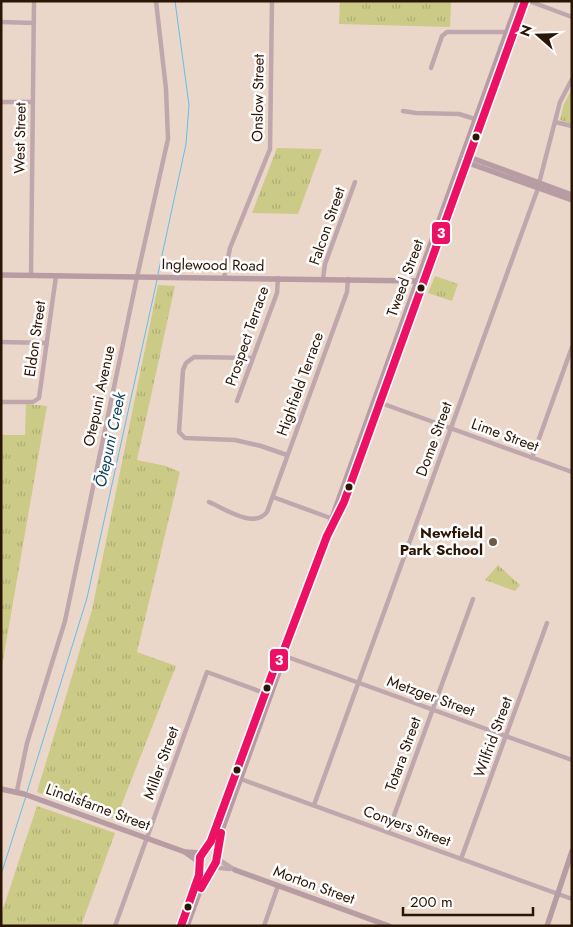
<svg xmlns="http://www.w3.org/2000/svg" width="573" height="927" font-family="Jost,sans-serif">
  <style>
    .grass { fill: url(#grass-tufts) }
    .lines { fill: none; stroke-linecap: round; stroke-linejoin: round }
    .stream { stroke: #63bee9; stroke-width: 1 }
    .street { stroke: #c0a7ad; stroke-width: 4.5 }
    .secondary { stroke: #b89ca4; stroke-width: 5.5 }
    .bus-1-casing { stroke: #fefefe; stroke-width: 11 }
    .bus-1 { stroke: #ec1165; stroke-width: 8 }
    .bus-dot { fill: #2b1504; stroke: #fefefe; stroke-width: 2 }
    .poi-dot { fill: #6e5949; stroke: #fefefe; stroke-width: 2 }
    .labels { text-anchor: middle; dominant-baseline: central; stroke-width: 5; stroke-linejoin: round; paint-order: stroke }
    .street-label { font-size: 15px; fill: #2b1504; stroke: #fefefe }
    .poi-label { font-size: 15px; font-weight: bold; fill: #2b1504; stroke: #fefefe; text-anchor: end }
    .water-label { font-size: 16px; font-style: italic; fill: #0d435e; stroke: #fefefe }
    .line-badge { stroke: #fefefe; stroke-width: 2 }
    .badge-label { font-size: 14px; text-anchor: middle; font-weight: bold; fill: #fff }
  </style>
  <defs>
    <pattern id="grass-tufts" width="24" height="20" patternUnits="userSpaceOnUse" patternTransform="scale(1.25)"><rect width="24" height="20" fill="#cbca87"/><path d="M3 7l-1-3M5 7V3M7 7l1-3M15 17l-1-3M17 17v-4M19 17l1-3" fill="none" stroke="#aead73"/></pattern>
  </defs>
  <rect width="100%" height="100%" fill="#ebd7c9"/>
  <g class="grass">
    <polygon points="340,1 461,1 451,2 450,27 339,24"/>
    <polygon points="572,89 572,124 560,120 564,104"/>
    <polygon points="277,148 322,149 298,214 252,213"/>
    <polygon points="435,276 458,284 452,301 428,293"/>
    <polygon points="158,285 175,286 137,460 166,466 180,472 137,652 176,666 116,819 37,792 92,610"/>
    <polygon points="26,404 47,406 1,672 1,435 25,435"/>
    <polygon points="498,565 520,585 515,591 485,580"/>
    <polygon points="37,806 115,833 81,926 1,926 1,915"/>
  </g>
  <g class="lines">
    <g class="stream">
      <polyline points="158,274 186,144 189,105 175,1"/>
      <polyline points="27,792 87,598 157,280"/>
      <polyline points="1,875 26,796"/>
    </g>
    <g class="street">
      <polyline points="529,1 572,17"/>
      <polyline points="1,22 34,23"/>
      <polyline points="431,68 442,36 447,32 507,32"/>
      <polyline points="1,102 33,102"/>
      <polyline points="403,111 416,113 459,114 478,120"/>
      <polyline points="555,122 572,126"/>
      <polyline points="31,275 34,1"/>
      <polyline points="224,278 230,248 270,149 272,1"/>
      <polyline points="323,279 325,264 355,182"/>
      <polyline points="1,342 47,343"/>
      <polyline points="253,358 194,357 186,363 183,370 179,432 185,438 235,440 261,446 287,455"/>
      <polyline points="237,401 277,293 278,278"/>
      <polyline points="1,402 33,402 39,398 56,276"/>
      <polyline points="378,402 572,472"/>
      <polyline points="532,458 572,347"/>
      <polyline points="273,497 333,519"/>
      <path d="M209 502C225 509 254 529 267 512L347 292 348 279"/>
      <polyline points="282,655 572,760"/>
      <polyline points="238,778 572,899"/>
      <polyline points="17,791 27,743 65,621 137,277 168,139 166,89 156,1"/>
      <polyline points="314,805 537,191 560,102 572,79"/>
      <polyline points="388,832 473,599"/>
      <polyline points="216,858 235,870"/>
      <polyline points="461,859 547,623"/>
      <polyline points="212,867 230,869"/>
      <polyline points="115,926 207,672 267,694"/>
      <polyline points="264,926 278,886"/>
    </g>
    <g class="secondary">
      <polyline points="466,156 572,195"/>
      <polyline points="463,161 572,200"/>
      <polyline points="1,275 419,281"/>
      <polyline points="328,529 518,1"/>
      <polyline points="1,789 24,794 185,852 199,862"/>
      <polyline points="185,852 203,853"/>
      <polyline points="235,870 389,926"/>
      <polyline points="181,926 199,875 200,857 211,841 273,672 282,655 327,536 344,502 525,1"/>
      <polyline points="187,926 205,877 216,863 217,844 280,669 282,660"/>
      <polyline points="547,926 572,851"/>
    </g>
    <defs>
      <g id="bus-1">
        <polyline points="201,888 216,862 221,833"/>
        <polyline points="181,926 199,875 200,857 211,841 273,672 282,655 327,536 344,502 525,1"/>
      </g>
    </defs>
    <use href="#bus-1" class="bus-1-casing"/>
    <use href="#bus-1" class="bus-1"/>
  </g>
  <g class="bus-dot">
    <circle cx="476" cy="137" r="4.5"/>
    <circle cx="421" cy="288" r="4.5"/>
    <circle cx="349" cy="487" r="4.5"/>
    <circle cx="267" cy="688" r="4.5"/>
    <circle cx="237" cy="770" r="4.5"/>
    <circle cx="188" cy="907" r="4.5"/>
  </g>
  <circle class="poi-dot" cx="493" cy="542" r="5"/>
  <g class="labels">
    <g class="street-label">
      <text transform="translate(258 98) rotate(-89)">Onslow Street</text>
      <text transform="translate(20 138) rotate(-89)">West Street</text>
      <text transform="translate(327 226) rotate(-71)">Falcon Street</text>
      <text transform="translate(213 265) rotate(1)">Inglewood Road</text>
      <text transform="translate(405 278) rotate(-70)">Tweed Street</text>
      <text transform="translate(247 336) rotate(-71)">Prospect Terrace</text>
      <text transform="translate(35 339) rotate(-82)">Eldon Street</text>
      <text transform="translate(300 384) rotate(-70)">Highfield Terrace</text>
      <text transform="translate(99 396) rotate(-78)">Otepuni Avenue</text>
      <text transform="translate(505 435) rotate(20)">Lime Street</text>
      <text transform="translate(434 439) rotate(-70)">Dome Street</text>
      <text transform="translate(431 696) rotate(20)">Metzger Street</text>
      <text transform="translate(493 737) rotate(-70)">Wilfrid Street</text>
      <text transform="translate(403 754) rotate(-70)">Totara Street</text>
      <text transform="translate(161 763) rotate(-70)">Miller Street</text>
      <text transform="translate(98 807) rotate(20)">Lindisfarne Street</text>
      <text transform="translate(407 826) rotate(20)">Conyers Street</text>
      <text transform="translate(314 885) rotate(20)">Morton Street</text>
    </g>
    <g class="poi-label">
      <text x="483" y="533">Newfield<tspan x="483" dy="17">Park School</tspan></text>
    </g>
    <g class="water-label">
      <text transform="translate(110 440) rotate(-78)">Ōtepuni Creek</text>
    </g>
  </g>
  <g class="line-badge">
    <rect x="431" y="221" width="20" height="24" rx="5" fill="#ec1165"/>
    <rect x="269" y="648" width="20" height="24" rx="5" fill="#ec1165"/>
  </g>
  <g class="badge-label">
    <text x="441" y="238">3</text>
    <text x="279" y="665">3</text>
  </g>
  <rect width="573" height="927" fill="none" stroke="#2b1504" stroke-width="5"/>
  <g transform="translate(538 35) rotate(290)" stroke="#fefefe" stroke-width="4" paint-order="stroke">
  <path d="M0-4L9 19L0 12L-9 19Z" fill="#2b1504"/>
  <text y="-8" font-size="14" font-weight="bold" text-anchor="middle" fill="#2b1504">N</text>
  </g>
  <path d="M403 907v8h130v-8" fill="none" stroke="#2b1504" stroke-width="2.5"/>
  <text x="410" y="907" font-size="15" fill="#2b1504" stroke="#fefefe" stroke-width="4" paint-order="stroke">200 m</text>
</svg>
